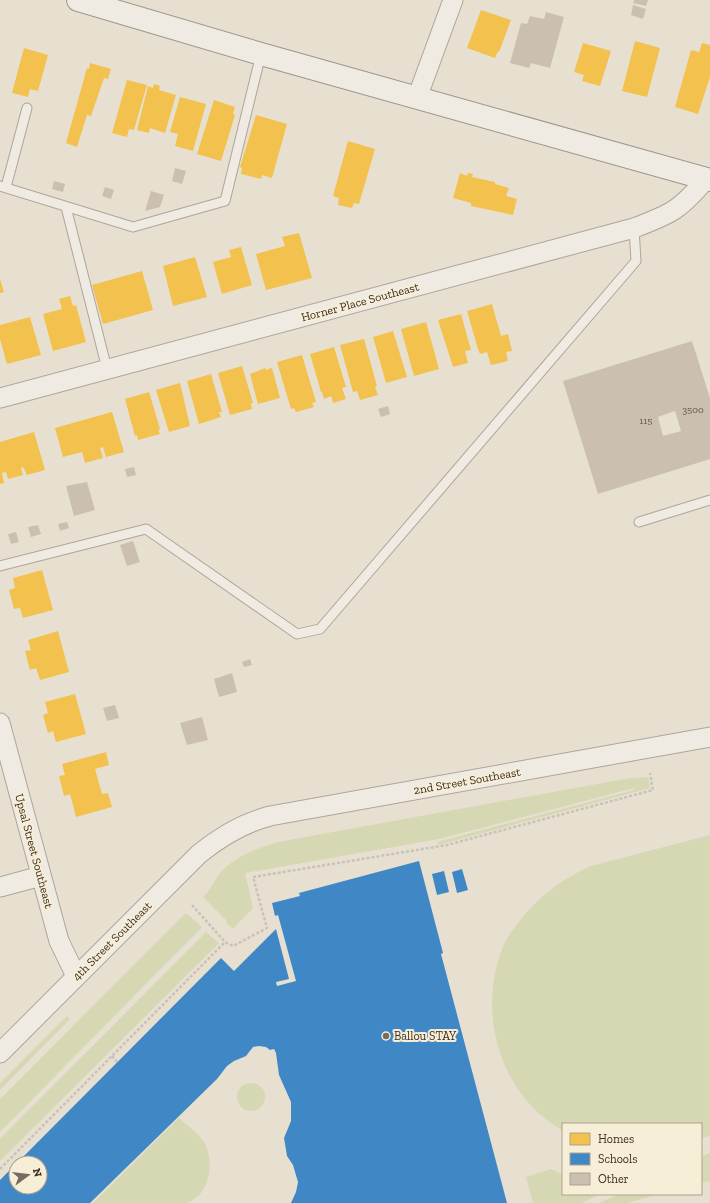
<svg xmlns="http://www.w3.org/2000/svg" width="710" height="1203" font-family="'Zilla Slab',serif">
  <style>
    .green { fill: #d6d7b3 }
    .homes { fill: #f2c14e }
    .schools { fill: #3f88c5 }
    .building { fill: #cbbfb2; fill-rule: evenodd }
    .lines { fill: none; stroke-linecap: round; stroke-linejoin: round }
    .service-casing { stroke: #ada599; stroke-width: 11 }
    .minor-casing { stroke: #ada599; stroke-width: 21 }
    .secondary-casing { stroke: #9c958a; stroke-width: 24 }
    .path { stroke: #c8c2b9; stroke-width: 2.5; stroke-dasharray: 3 2; stroke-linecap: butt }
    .service { stroke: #efebe3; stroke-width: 9 }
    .minor { stroke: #efebe3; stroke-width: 19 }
    .secondary { stroke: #efebe3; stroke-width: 22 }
    .poi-dot { fill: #786c5e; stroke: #f7eed8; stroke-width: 1.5 }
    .labels { text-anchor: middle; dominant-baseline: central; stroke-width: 4; stroke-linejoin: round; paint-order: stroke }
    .number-label { font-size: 10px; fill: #605244 }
    .street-label { font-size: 12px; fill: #3d2e20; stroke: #f7eed8 }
    .poi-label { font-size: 12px; fill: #3d2e20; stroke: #f7eed8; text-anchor: start }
  </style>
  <rect width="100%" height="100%" fill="#e7e0d1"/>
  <g class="green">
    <path d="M648 777 650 788 438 845 437 842 634 790V788L439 839 245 873 253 908 233 929 226 923 227 921 203 897C211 890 214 880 221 872 235 856 258 848 278 842L630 778Z"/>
    <path d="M710 835V1136L701 1138V1124H563V1131C557 1127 549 1122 543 1117 495 1076 480 1007 502 949 505 940 512 931 518 923 539 896 560 880 591 866Z"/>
    <polygon points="186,913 202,927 0,1132 0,1099"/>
    <polygon points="206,932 219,943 0,1161 0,1139"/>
    <polygon points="67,1016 70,1019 0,1090 0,1083"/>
    <circle cx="251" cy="1097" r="14"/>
    <path d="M179 1118C187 1126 200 1134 205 1144 215 1165 209 1199 184 1203H93Z"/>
    <polygon points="710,1153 710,1181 701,1183 701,1157"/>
    <polygon points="551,1169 563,1175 563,1194 601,1194 581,1203 533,1203 526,1177"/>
    <polygon points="619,1194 660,1194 627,1203 599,1203"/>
  </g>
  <g class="homes">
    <polygon points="481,10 511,20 499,52 498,51 495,58 467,48"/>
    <polygon points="635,41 660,48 647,97 622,91"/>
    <polygon points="583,43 611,51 600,86 582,81 584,75 574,72"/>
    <polygon points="702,43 710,45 710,77 698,114 675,107 691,50 699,52"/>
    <polygon points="24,48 48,55 38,91 30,89 28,97 12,93"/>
    <polygon points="90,63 111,69 108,79 104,78 91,116 87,115 77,147 66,143 87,68 89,69"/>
    <polygon points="127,80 147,85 134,130 129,129 127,137 112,133"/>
    <polygon points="154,84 160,86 159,90 176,95 165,133 150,128 149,133 137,130 148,86 153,88"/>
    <polygon points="180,97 206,104 193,151 175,146 178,134 170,132"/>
    <polygon points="214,100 235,107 233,114 235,115 221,161 197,154"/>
    <polygon points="256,115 287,124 272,178 262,175 261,179 241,174 242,168 240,167"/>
    <polygon points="348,141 375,149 359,204 354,203 352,208 338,205 339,198 333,196"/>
    <polygon points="460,173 467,176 468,173 473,174 472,177 495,182 495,184 509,188 506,196 517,199 513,215 471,206 471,203 453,198"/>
    <polygon points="299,233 312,278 266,290 256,254 285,246 282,237"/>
    <polygon points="241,247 252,285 222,294 213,262 231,257 229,250"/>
    <polygon points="195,257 207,297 173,306 163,266"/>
    <polygon points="142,271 153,310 103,324 92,285"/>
    <polygon points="0,279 4,292 0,293"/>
    <polygon points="70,296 73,306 76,305 86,342 53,351 43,314 62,309 59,299"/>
    <polygon points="492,304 501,336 508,334 512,351 506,352 508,361 491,365 487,352 480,354 478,349 467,311"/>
    <polygon points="461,314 471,350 465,351 468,363 453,367 438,320"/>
    <polygon points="30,317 41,355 7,364 0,339 0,325"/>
    <polygon points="426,322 439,369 414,376 401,329"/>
    <polygon points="393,331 407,377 386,383 373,337"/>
    <polygon points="364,339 377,386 375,387 378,395 360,400 357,391 353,392 340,345"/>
    <polygon points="334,347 346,387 342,388 346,399 333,403 331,396 324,399 322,392 321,392 310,354"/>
    <polygon points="302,355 316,402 312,403 314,407 296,412 294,408 291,409 277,362"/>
    <polygon points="242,366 253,403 251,403 252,409 230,415 218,373"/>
    <polygon points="265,368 266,370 272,368 280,398 258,404 250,374"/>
    <polygon points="211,374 222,412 219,412 221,417 199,424 187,381"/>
    <polygon points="180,383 190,426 169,432 156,390"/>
    <polygon points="149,392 160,429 158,430 160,434 138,440 137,435 135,436 125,399"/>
    <polygon points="112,412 124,452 106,457 103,447 100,448 103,458 85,463 82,452 63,457 55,428"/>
    <polygon points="34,432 45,470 27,475 23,467 21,468 23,475 8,479 6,472 2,473 4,483 0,484 0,442"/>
    <polygon points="42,570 53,610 23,618 20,608 14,609 9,590 15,588 13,578"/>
    <polygon points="58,631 69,672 40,680 36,668 30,670 25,651 31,650 28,640"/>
    <polygon points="75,694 86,734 56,742 53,731 48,733 43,715 48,713 45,702"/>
    <polygon points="106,752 109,765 95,769 102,794 108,793 112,807 76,817 70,794 64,796 59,776 65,775 62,764"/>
  </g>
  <g class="schools">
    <polygon points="419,861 443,953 441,954 507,1203 291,1203 296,1192 298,1182 293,1165 287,1156 284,1138 291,1121 291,1102 279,1075 276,1053 274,1049 270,1050 266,1047 259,1046 253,1047 246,1056 234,1061 227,1066 217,1079 90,1203 0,1203 0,1180 16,1164 16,1187 40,1187 40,1163 17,1163 221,958 234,971 276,929 289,979 276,982 277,986 296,981 278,915 275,916 272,903 300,896 299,893"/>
    <polygon points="462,869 468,890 457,893 452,872"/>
    <polygon points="444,871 449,892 437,895 432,874"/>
  </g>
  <g class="building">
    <polygon points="634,0 648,0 646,6 633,3"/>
    <polygon points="633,5 646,9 643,19 631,15"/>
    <polygon points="546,12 564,17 550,68 531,63 529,68 510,63 521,23 527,24 530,16 544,19"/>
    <polygon points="175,168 186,171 182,184 172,181"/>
    <polygon points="54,181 65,184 63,192 52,189"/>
    <polygon points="105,187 114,190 111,199 102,196"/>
    <polygon points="151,191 164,195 160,207 145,211"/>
    <path d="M692 341 710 398V459L598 494 563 381ZM675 411 681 431 663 436 658 417Z"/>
    <polygon points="388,406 390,414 381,417 378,409"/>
    <polygon points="134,467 136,475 127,477 125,469"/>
    <polygon points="87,482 95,510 74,516 66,486"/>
    <polygon points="67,522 69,528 60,531 58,524"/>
    <polygon points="38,525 41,534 31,537 28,527"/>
    <polygon points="16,532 19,542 11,544 8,534"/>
    <polygon points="133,541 140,562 127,566 120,545"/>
    <polygon points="250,659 252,665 244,667 242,662"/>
    <polygon points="232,673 237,692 219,697 214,679"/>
    <polygon points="115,705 119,718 107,721 103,708"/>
    <polygon points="202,717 208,740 187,745 180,723"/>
  </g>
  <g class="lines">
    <defs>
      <g id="service">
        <polyline points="0,186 133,227 225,201 261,54"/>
        <polyline points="6,187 27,108"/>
        <polyline points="66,207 107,369"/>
        <polyline points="639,522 710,500"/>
        <polyline points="0,566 146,529 297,634 320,629 636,261 634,228"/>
      </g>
      <g id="minor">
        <polyline points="417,98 453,0"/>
        <path d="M0 398 634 228C671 214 680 210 706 179"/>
        <polyline points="0,723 59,941 76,976"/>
        <polyline points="0,887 41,876"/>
        <path d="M0 1053 199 854C220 837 243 823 270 816L710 737"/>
      </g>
      <polyline id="secondary" points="78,0 261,54 710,180"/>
    </defs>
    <use href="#service" class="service-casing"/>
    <use href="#minor" class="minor-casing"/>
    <use href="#secondary" class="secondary-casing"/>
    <g class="path">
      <polyline points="192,905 225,942"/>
      <polyline points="112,1056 117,1062"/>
      <polyline points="0,1169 225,942 233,946 267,928 253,877 447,845 653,790 650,773"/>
    </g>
    <use href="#service" class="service"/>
    <use href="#minor" class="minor"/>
    <use href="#secondary" class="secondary"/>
  </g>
  <circle class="poi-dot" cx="386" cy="1036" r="4"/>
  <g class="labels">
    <g class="number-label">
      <text x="693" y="410">3500</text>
      <text x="646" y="421">115</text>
    </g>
    <g class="street-label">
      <text transform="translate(360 302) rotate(-15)">Horner Place Southeast</text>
      <text transform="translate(467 781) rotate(-10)">2nd Street Southeast</text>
      <text transform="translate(34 851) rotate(75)">Upsal Street Southeast</text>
      <text transform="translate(112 941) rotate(-45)">4th Street Southeast</text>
    </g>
    <g class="poi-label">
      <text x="394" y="1036">Ballou STAY</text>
    </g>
  </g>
  <rect x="562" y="1123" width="140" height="72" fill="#f7eed8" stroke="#ada18e"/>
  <rect x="570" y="1133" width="20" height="12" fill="#f2c14e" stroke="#ada18e"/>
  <text x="598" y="1143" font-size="12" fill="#3d2e20">Homes</text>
  <rect x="570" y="1153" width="20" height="12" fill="#3f88c5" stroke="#ada18e"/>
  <text x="598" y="1163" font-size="12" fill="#3d2e20">Schools</text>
  <rect x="570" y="1173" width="20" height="12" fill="#cbbfb2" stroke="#ada18e"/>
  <text x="598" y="1183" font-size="12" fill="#3d2e20">Other</text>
  <g transform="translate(28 1175) rotate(75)"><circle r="19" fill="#f7eed8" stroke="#ada18e"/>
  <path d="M0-3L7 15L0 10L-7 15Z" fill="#786c5e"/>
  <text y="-6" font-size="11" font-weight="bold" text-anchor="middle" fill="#3d2e20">N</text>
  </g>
</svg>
